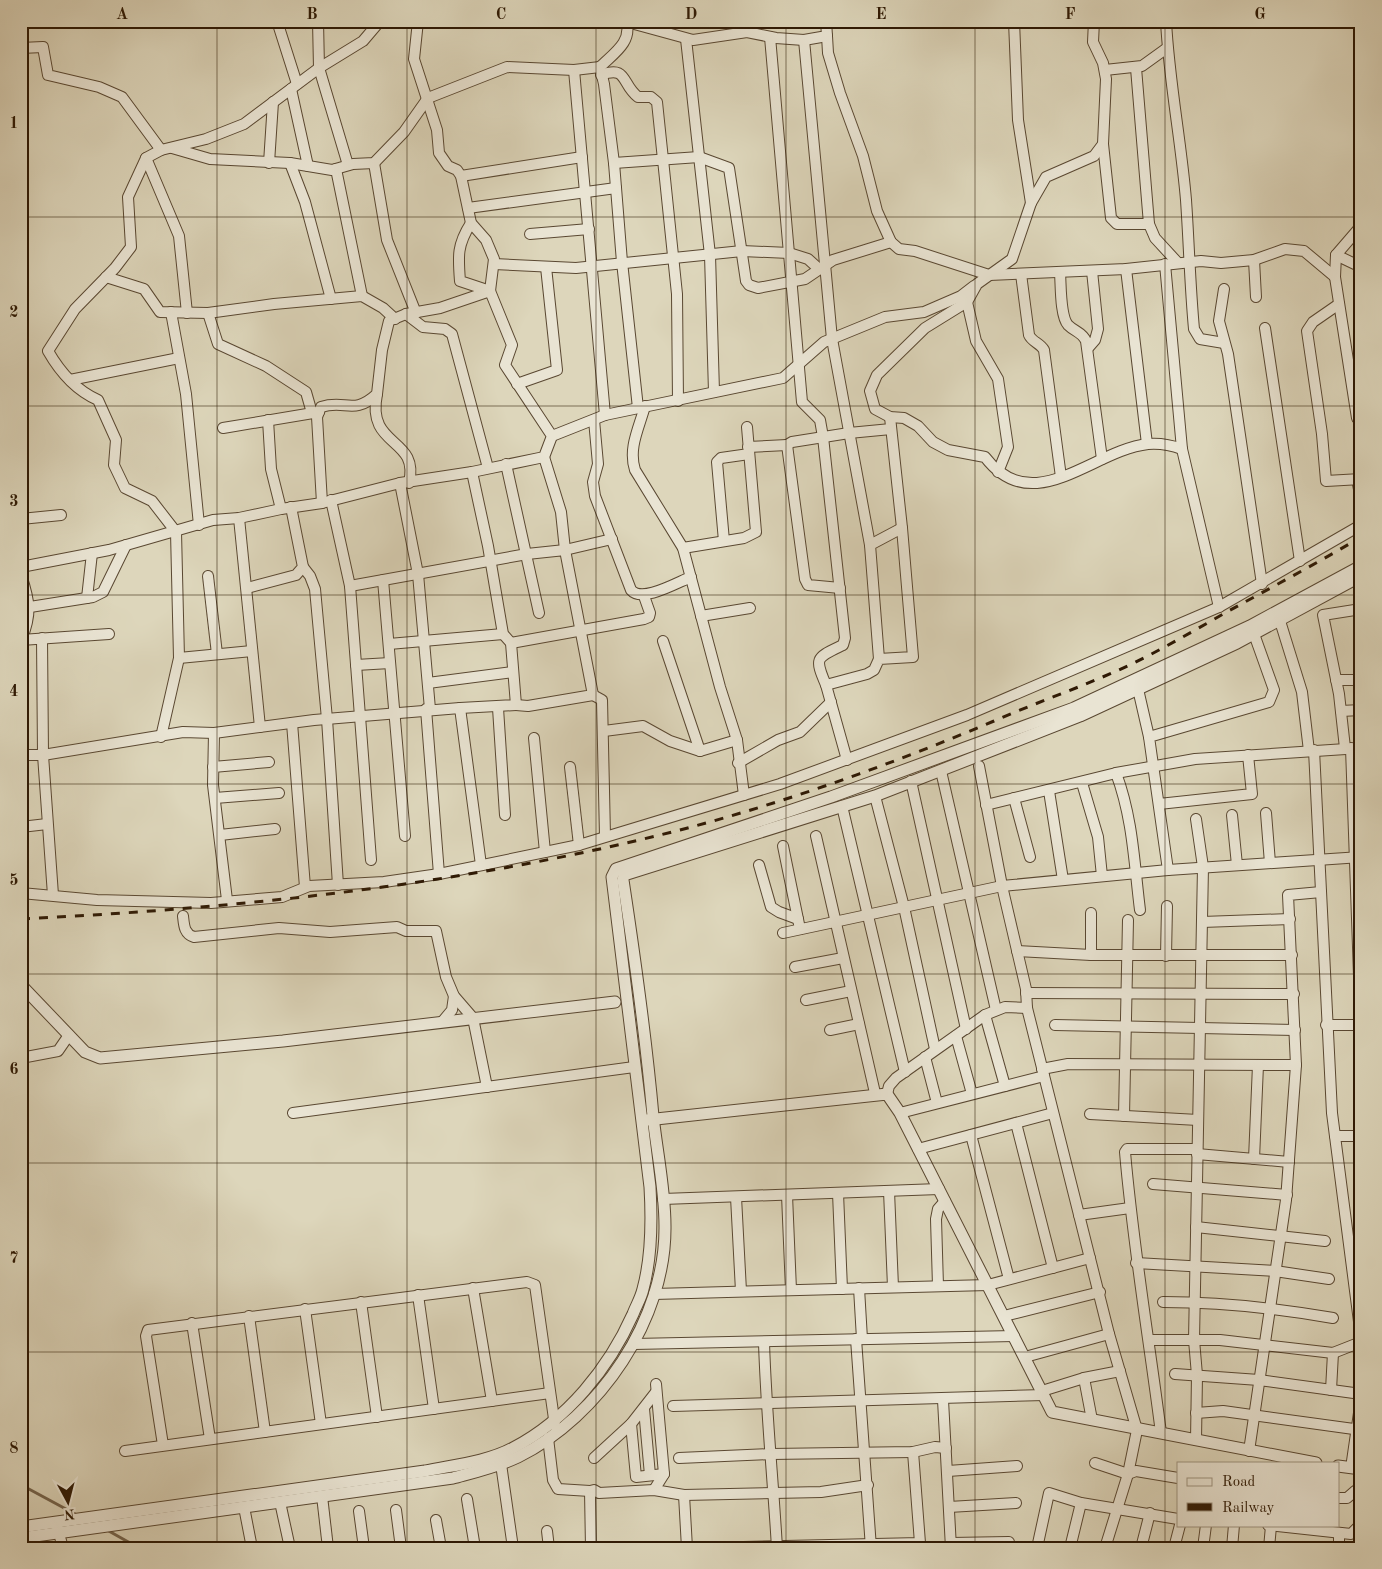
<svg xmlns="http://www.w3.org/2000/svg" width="1382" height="1569" font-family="'Old Standard TT',serif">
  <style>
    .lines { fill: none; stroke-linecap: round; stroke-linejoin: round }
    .stream { stroke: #74644d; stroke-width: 3 }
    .minor-casing { stroke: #5a4832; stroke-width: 12 }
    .tertiary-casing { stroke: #5a4832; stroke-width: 13 }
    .minor { stroke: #e9e4d3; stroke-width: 10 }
    .tertiary { stroke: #e9e4d3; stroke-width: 11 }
    .rail { stroke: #2e1904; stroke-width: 3; stroke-dasharray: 9 9; stroke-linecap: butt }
    .grid { fill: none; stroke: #2e1904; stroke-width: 1; stroke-opacity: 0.55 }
    .neatline { fill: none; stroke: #2e1904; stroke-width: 2 }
    .grid-label { font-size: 16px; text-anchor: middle; font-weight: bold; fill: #2e1904 }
  </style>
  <rect width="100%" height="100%" fill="#ddd6bb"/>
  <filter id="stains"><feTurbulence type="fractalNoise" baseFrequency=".004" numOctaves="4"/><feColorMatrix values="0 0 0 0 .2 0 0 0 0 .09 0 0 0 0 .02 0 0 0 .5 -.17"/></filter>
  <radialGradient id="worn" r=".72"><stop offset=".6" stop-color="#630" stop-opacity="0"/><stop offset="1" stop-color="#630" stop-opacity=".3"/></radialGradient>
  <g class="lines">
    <g class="stream">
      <polyline points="21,1474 27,1488 77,1515"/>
      <polyline points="107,1530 139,1548"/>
    </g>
    <defs>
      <g id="minor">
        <polyline points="277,21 297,84"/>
        <polyline points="318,21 319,68 348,165"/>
        <path d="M626 21C633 42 613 54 600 67L604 84 614 163 622 262 638 408"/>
        <polyline points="826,21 827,36 804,40 832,339 870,545"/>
        <polyline points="1014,21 1018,120 1031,203"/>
        <path d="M1094 21 1093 42 1103 63 1106 79 1103 144 1094 156 1046 177 1031 203 1012 259 977 284 967 302 925 328 877 375 870 391 875 409 890 417 904 418 918 426 933 442 948 450 985 457C1033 520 1093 450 1148 444 1160 443 1171 445 1182 449"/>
        <path d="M1166 21C1169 81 1181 140 1186 200 1189 243 1190 286 1194 329L1200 339 1224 343"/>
        <polyline points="627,22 693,40 747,32 776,38 804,40"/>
        <polyline points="827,36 828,53 840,93 863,156 877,211 891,242 899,249 915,251 989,275 1126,269 1201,261 1221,263 1254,260 1285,249 1304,251 1335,277"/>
        <path d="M770 37 802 402 820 420 823 437 845 638 843 645C816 658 814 657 826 685"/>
        <polyline points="686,39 710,255 714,392"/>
        <polyline points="21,48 43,47 48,75 99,87 122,97 161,150"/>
        <polyline points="1136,68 1149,224 1155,238 1178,263"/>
        <polyline points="574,70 605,415"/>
        <polyline points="1105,70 1142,66 1167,48"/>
        <path d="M601 75C628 65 621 84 638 97H651L657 102 677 294 678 401"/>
        <polyline points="291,89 308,166"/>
        <polyline points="1103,144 1111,218 1117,224 1149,224"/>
        <polyline points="172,148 210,159 290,163 332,170 353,164 374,163 404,132 428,98 507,67 574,70 600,67"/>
        <polyline points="146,158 179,236 187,313"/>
        <polyline points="269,163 273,102"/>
        <polyline points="290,163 305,202 331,299"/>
        <polyline points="374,163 387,240 416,313"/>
        <polyline points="614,163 699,157 729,168 746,281 749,285 758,288 805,279 833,260 891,242"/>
        <polyline points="336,169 362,296"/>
        <polyline points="461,176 582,157"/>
        <polyline points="468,208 616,188"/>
        <polyline points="1361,226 1336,255 1335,277 1357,418 1361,420"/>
        <polyline points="530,234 589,229"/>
        <polyline points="1336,255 1361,267"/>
        <polyline points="1254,260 1256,297"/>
        <polyline points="494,264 576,268 742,251 789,253 808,259 819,269"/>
        <polyline points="1165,264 1182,449 1219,607"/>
        <polyline points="1126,269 1147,444"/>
        <path d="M1060 273C1061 285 1060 316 1068 325 1075 332 1082 332 1086 341L1102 459"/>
        <path d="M1021 274 1029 335C1032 342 1040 343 1044 350L1061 477"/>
        <polyline points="106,277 144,289 160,312 208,313 274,304 362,296 383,308 395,319"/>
        <polyline points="1224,289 1219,321 1228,354 1262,584"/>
        <polyline points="967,302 976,341 998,379 1008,447 998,472"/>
        <polyline points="1339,304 1313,322 1307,331 1322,434 1326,481 1361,479"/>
        <polyline points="171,312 186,394 199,525"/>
        <polyline points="208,313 218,344 266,366 306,392 312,413"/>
        <polyline points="406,314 423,327 445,329 452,334 488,468"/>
        <polyline points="1265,328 1300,561"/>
        <polyline points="1088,348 1095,340 1098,329 1092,271"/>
        <polyline points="70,380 179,358"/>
        <polyline points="517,384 557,370 546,267"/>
        <path d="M377 394C366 449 420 436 409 483"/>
        <path d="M645 406C639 428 628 448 635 470L683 548 720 687 737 740 700 751 663 641"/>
        <polyline points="268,420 271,469 281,509"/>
        <path d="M594 420 598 464 593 482 595 496 631 590C642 603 676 583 691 577"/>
        <polyline points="223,428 319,412"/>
        <polyline points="552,436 605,415 783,378 824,342 885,317 924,312 961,296 974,286"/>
        <polyline points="748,447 787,445"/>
        <polyline points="544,457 561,512 565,550 612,539"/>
        <polyline points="506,464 539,613"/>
        <polyline points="1357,479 1361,500"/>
        <polyline points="400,483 418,574 430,709"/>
        <polyline points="331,500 350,586 371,860"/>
        <path d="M322 503 317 417 321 407C346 399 353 416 377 394L382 350 389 321 406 314 440 308 490 291 494 259 486 240 471 223 461 176 457 170 448 166 439 153 437 130 414 59 418 21"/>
        <polyline points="239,518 260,727"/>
        <polyline points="21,519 61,515"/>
        <polyline points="724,541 717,462 721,458 749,454"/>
        <polyline points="683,548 744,538 756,532 747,427"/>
        <path d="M21 567 109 550 213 520 239 518 281 509 322 503 400 483 472 472 544 457 552 436 505 365 512 345 490 291 460 281C458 256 457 245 471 223"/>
        <polyline points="303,567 310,576 315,589 327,719 338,885"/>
        <path d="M21 575C30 602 32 614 21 641"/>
        <polyline points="208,576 217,654"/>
        <polyline points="383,580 405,836"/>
        <polyline points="350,586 527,554 565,550 593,695 528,706 516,705"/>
        <polyline points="247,588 296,575 303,567 291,507"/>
        <polyline points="840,588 808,585 805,579 787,445 792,442 849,433 891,429"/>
        <polyline points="87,598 92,553"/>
        <polyline points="30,607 93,597 103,592 126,545"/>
        <polyline points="701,616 750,608"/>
        <polyline points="1280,621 1302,692 1309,751"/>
        <polyline points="42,638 43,755 53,895"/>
        <polyline points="21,640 109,634"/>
        <polyline points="511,643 644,619 649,617 650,613 644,596"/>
        <polyline points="389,644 503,634"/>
        <polyline points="179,658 252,651"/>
        <polyline points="879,659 870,545 902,528"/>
        <polyline points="356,665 390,663"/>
        <polyline points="1336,680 1361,680"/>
        <polyline points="428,683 513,672"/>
        <polyline points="1138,689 1149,737"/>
        <polyline points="593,695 602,700 605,836"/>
        <polyline points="460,708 516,705 511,643 503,634 488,546 472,472"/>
        <polyline points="498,708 505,815"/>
        <polyline points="426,709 439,874"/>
        <polyline points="1341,711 1361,710"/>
        <polyline points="292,723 305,887"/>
        <polyline points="604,731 643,726 670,741 700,751"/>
        <polyline points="214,733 213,785 227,900"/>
        <path d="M161 737 179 658 176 532 152 501 125 488 114 465 116 440 98 400C75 390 60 372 48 351L75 309 115 268 131 247 128 197 146 158 161 150 206 139 244 124 319 68 363 41 380 21"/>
        <polyline points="534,738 545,852"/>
        <polyline points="737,740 744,795"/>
        <polyline points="1345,748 1339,694 1323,615 1361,609"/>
        <polyline points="1351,748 1359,975"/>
        <polyline points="1314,750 1332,1113 1361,1337"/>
        <polyline points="21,755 43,755 183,732 214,733 314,720 460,708 481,865"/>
        <polyline points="847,760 826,685 867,674 874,670 879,659 913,657 902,528 890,417"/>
        <polyline points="738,763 778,740 800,732 831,702"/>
        <polyline points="979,766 1002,886 1026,989 1027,1008 1109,1334 1137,1430 1128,1474 1105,1548"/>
        <polyline points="213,767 269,762"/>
        <polyline points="570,767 579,845"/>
        <polyline points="941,771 996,1010"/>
        <path d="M1116 773C1133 819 1134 862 1140 910"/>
        <polyline points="911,781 966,1029"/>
        <polyline points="1082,783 1098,837 1102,876"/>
        <polyline points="1049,791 1063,880"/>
        <polyline points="875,796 904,907 935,1049"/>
        <polyline points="215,798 279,793"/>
        <polyline points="1014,798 1030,857"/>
        <polyline points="1159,804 1252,794 1248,755"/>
        <polyline points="986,805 1116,773 1195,759 1361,748"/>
        <polyline points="842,806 905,1072"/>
        <polyline points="1266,813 1270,863"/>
        <polyline points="1232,815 1237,865"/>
        <polyline points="21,827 47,824"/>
        <polyline points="220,835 275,829"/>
        <polyline points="816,836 875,1093"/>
        <polyline points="783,846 800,929"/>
        <polyline points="759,865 771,907 779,912 798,919"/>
        <polyline points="1168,870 1149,737 1269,702 1274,690 1254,634"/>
        <polyline points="21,893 97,900 211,903 282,897 309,886 384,882 439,874 579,845 780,784 967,715 1219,607 1361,525"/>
        <path d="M183 916C184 925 184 934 194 937L279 928 330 932 397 927 406 931H436L446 977 454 996 473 1018 487 1087"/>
        <polyline points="1202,922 1290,919"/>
        <polyline points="783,933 1002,886 1168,870 1361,857"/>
        <polyline points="1017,951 1091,955 1292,955"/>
        <polyline points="1091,955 1091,913"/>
        <polyline points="1166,956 1167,906"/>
        <polyline points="795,967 843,958"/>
        <polyline points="1026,993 1294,994"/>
        <polyline points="806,1000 851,991"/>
        <polyline points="985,1015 1005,1086"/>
        <polyline points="442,1022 452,1010 454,996"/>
        <polyline points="1055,1025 1295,1030"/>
        <polyline points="1326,1025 1361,1025"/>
        <polyline points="830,1030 859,1024"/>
        <polyline points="956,1036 972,1094"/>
        <polyline points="925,1057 937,1103"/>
        <polyline points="21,1058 58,1051 69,1035"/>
        <polyline points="1042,1069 1068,1064 1296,1065"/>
        <polyline points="887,1094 889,1086 896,1078 985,1015 1005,1007 1027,1008"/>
        <polyline points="293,1113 634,1067"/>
        <polyline points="900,1113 1044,1076"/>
        <polyline points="1090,1114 1198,1120"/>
        <polyline points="1124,1116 1128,920"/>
        <polyline points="1016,1123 1053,1268"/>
        <polyline points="971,1135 1009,1279"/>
        <polyline points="1335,1136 1361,1136"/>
        <polyline points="918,1149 1053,1113"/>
        <polyline points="1197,1154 1289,1162"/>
        <polyline points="1254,1159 1258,1065"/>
        <polyline points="1153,1184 1287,1195"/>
        <polyline points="889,1191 893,1287"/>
        <polyline points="838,1193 842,1289"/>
        <polyline points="787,1195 791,1290"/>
        <polyline points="736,1197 741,1291"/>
        <polyline points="663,1199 939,1189"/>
        <polyline points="1079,1215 1130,1208"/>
        <polyline points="1196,1227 1325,1241"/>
        <polyline points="1136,1263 1275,1271 1329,1279"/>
        <polyline points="938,1286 936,1219 938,1209 945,1201"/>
        <polyline points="473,1288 492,1401"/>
        <polyline points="859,1288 862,1339"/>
        <polyline points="654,1294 988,1285 1090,1258"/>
        <polyline points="418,1295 434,1409"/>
        <polyline points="361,1302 377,1417"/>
        <path d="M1163 1302C1221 1302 1276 1308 1333 1318"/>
        <polyline points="305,1309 321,1424"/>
        <polyline points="249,1316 265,1432"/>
        <polyline points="1004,1316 1100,1292"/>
        <polyline points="192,1323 210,1439"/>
        <polyline points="856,1339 871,1548"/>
        <polyline points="1149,1340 1220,1340 1333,1353 1361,1342"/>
        <path d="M764 1342C766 1411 773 1479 777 1548"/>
        <polyline points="634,1344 1014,1336"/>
        <polyline points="1025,1357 1109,1334"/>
        <polyline points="1175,1374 1259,1380 1361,1394"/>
        <polyline points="1084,1378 1092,1420"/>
        <polyline points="1331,1390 1333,1353"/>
        <polyline points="1042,1391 1084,1378 1120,1371"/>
        <polyline points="943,1400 951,1548"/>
        <polyline points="673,1406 1044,1395"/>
        <polyline points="644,1409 650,1475"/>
        <polyline points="1196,1413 1223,1411 1361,1430"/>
        <polyline points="631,1424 636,1477 664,1474"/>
        <path d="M1161 1433C1149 1339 1133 1246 1125 1152L1127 1149H1197"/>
        <polyline points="548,1438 553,1480 558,1489 590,1491"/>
        <polyline points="1196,1440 1197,1375 1194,1340 1203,867 1196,819"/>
        <polyline points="163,1445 146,1336 148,1330 527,1282 535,1285 555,1426"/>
        <polyline points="125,1451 550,1393"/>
        <polyline points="1249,1451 1286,1200 1296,1065 1288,895 1321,892"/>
        <polyline points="594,1458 631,1424 656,1392"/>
        <polyline points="679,1458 771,1454 913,1452 935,1447 946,1448"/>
        <polyline points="1095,1463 1128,1474 1136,1471 1178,1478"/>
        <polyline points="501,1464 513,1548"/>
        <polyline points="1351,1468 1361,1399"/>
        <polyline points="948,1471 1017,1466"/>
        <polyline points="654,1490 664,1474 656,1384"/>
        <polyline points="684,1495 687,1548"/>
        <polyline points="322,1496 328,1548"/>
        <polyline points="1338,1498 1347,1498 1355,1491 1361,1491"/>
        <polyline points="467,1499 475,1548"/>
        <polyline points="280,1502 290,1548"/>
        <polyline points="244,1507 252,1548"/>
        <polyline points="949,1507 1016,1503"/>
        <polyline points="396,1510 401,1548"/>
        <polyline points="359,1511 364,1548"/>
        <polyline points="436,1520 441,1548"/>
        <polyline points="1268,1525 1351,1534 1358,1527 1361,1528"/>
        <polyline points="57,1526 63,1548"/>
        <polyline points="547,1531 549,1548"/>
        <polyline points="27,1537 29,1548"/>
        <polyline points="951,1543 1009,1542"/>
        <polyline points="591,1548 590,1491 594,1490 599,1493 654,1490 684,1495 821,1492 868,1485"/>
        <polyline points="702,1548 920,1543 913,1452"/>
        <polyline points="1037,1548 1049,1493 1081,1503 1178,1519"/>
        <polyline points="1070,1548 1081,1503"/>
        <polyline points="1141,1548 1150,1513"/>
        <polyline points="1174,1548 1180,1525"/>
        <polyline points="1203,1548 1206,1525"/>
        <polyline points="1232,1548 1234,1525"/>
        <polyline points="1269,1548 1271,1526"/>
        <polyline points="1339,1548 1339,1533"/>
      </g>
      <g id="tertiary">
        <polyline points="21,985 85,1052 100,1058 283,1041 615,1002"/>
        <polyline points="647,1120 887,1094 900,1113 1052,1412 1316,1463"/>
        <polyline points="1338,1466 1361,1469"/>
        <path d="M21 1527 425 1471C454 1465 487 1462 513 1448 567 1420 609 1368 633 1314 636 1306 641 1298 643 1289 652 1256 652 1221 650 1187L612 877 616 869 831 797 1074 708 1250 626 1361 566"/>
        <path d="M21 1538 453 1478C475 1472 497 1467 518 1457 600 1416 666 1319 665 1226 665 1189 657 1153 653 1116 646 1037 635 959 623 880L624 875 875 796 1080 716 1237 643 1361 576"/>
      </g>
    </defs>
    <use href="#minor" class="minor-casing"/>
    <use href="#tertiary" class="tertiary-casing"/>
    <use href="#minor" class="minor"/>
    <use href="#tertiary" class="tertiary"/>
    <path class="rail" d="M21 919C243 908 464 885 680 830 787 802 892 764 994 721 1033 704 1073 690 1112 673 1151 656 1188 634 1225 613 1270 588 1316 564 1361 537"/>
  </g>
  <path class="grid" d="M217 21V1548M407 21V1548M596 21V1548M786 21V1548M975 21V1548M1165 21V1548M21 217H1361M21 406H1361M21 595H1361M21 784H1361M21 974H1361M21 1163H1361M21 1352H1361"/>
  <rect width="1382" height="1569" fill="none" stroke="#ddd6bb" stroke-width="55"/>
  <rect x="1177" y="1462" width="162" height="65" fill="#e9e4d3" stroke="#9e9380"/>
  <rect x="1187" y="1478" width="25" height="8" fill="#e9e4d3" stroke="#9e9380"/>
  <text x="1222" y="1486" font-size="15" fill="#2e1904">Road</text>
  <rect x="1187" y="1503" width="25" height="8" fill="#2e1904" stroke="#9e9380"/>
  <text x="1222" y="1512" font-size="15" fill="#2e1904">Railway</text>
  <g transform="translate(68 1502) rotate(173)" stroke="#e9e4d3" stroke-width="4" paint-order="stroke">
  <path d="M0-4L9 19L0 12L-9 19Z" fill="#2e1904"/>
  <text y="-8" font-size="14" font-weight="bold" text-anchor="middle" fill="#2e1904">N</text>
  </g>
  <rect x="28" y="28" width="1326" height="1514" class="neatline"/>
  <g class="grid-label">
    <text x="122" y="19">A</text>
    <text x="312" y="19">B</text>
    <text x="501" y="19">C</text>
    <text x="691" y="19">D</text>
    <text x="881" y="19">E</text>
    <text x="1070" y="19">F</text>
    <text x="1260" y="19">G</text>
    <text x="14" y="128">1</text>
    <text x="14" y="317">2</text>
    <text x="14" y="506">3</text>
    <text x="14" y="696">4</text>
    <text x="14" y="885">5</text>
    <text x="14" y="1074">6</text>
    <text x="14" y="1263">7</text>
    <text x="14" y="1453">8</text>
  </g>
  <rect width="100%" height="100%" filter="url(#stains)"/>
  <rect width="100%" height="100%" fill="url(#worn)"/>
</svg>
